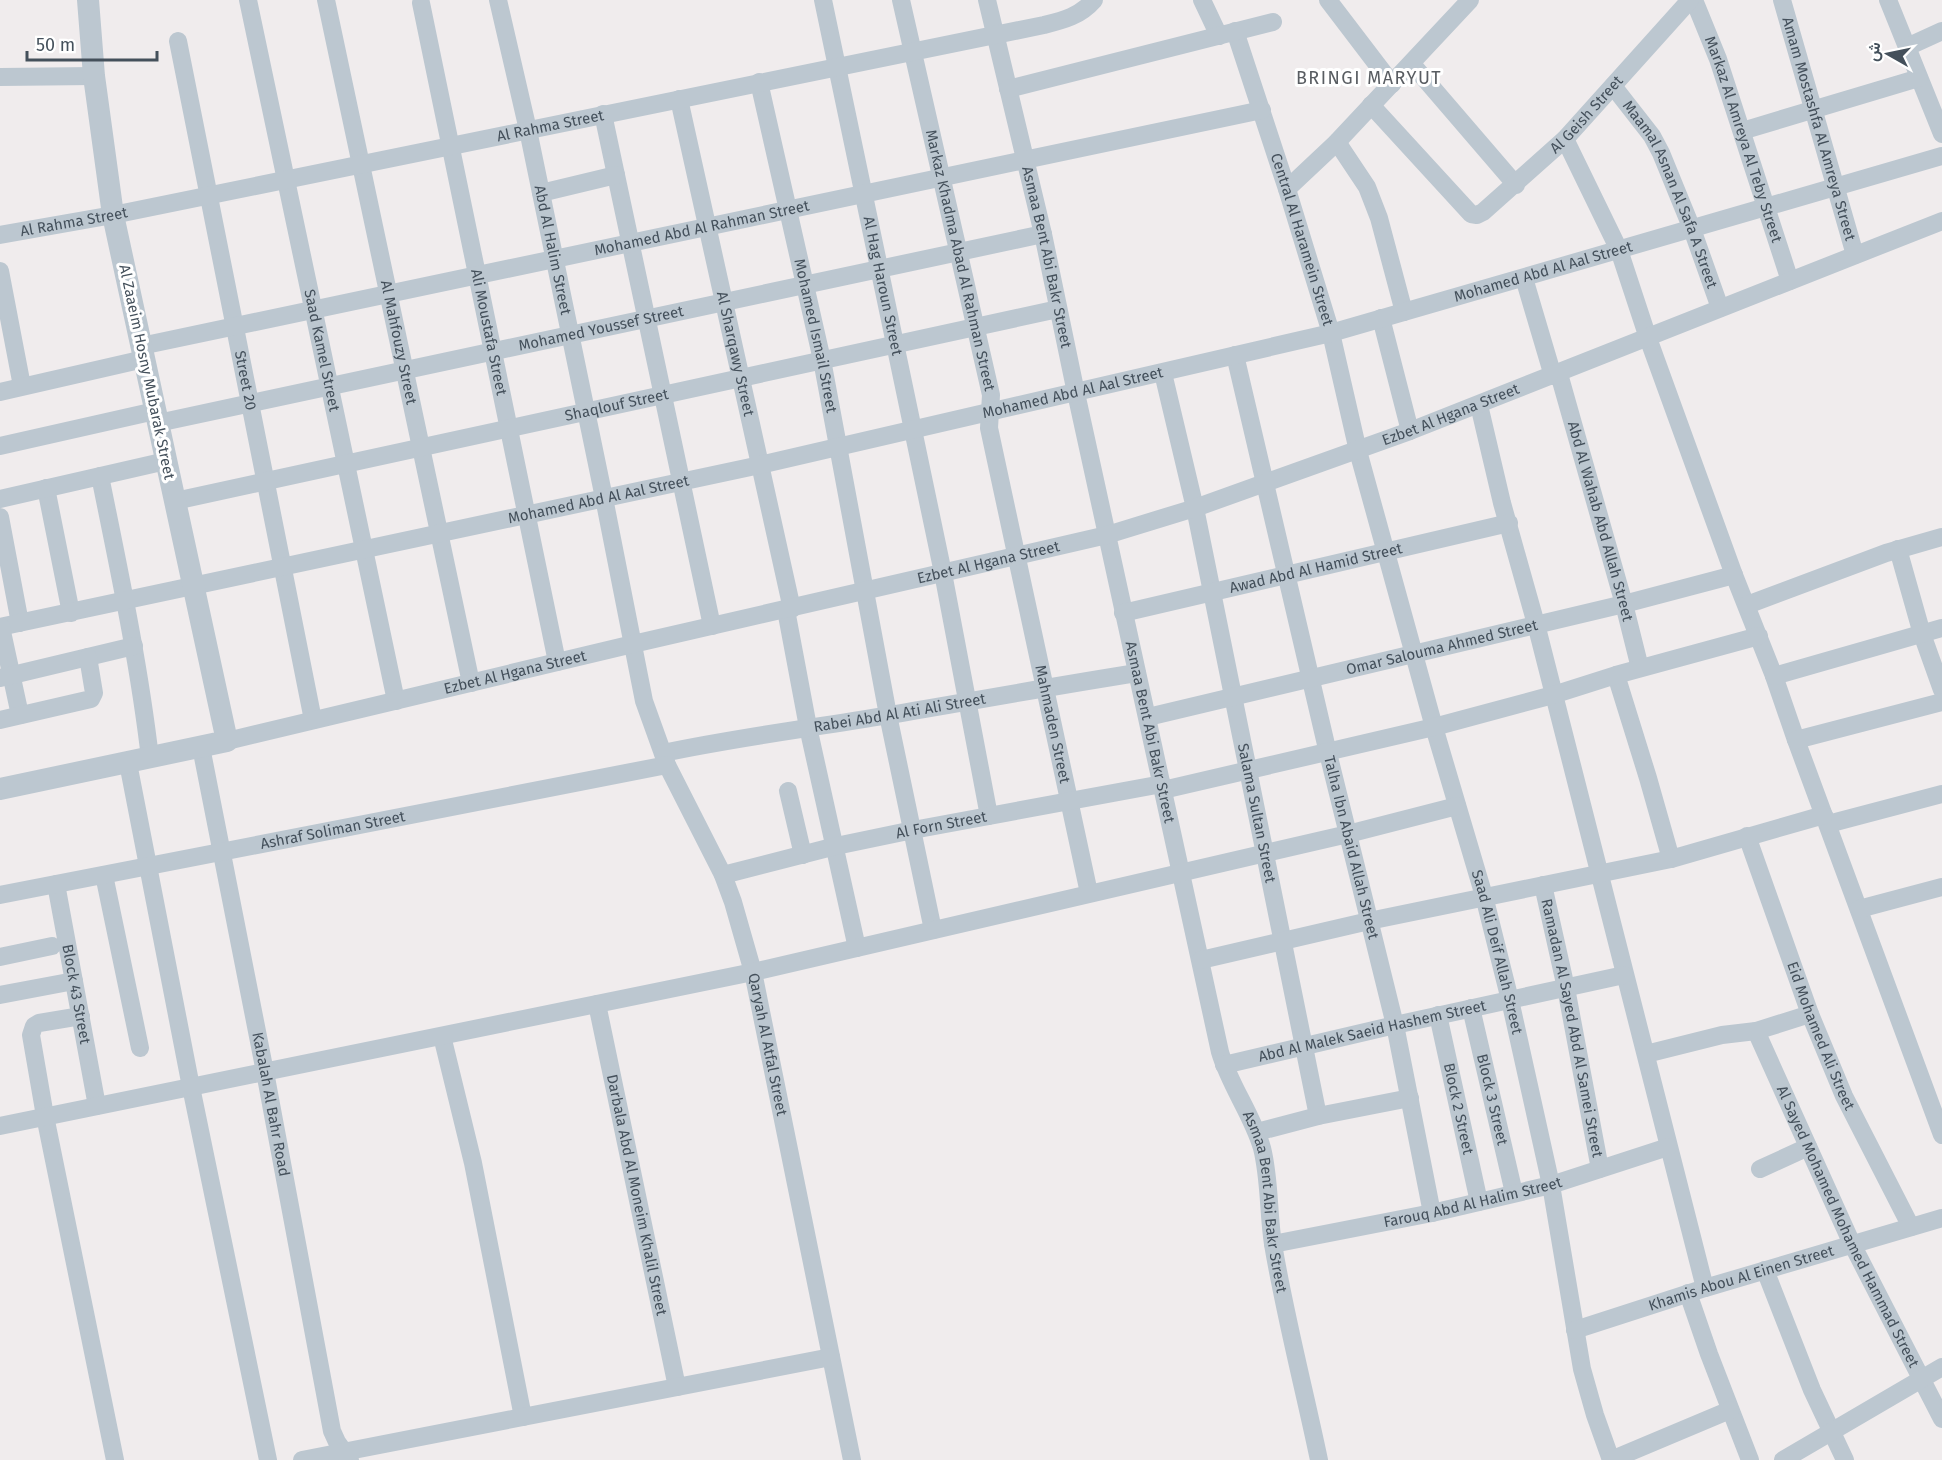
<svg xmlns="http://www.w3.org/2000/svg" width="1942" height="1460" font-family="'Fira Sans',Vazirmatn,sans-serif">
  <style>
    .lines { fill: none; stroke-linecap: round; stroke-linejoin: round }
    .minor { stroke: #bcc7d0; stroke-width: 18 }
    .tertiary { stroke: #bcc7d0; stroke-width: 22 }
    .labels { text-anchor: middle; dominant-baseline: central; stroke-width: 6; stroke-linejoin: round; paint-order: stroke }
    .street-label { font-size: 15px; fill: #44505b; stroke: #fff }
    .quarter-label { font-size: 18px; letter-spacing: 1.5px; fill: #595d62; stroke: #fff }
  </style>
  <rect width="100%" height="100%" fill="#f0eced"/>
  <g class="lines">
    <g class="minor">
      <path id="s1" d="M248 0 396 701"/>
      <path id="s2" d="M326 0 471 683"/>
      <path id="s3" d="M498 0 528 130 604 498 644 701 667 765 723 875 733 902 753 972 852 1460"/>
      <path id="s4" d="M823 0 943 573 989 816"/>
      <path id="s5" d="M901 0 991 395 989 428 1089 893"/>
      <path id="s6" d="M987 0 1043 234 1076 393 1220 1052C1230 1086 1252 1114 1262 1148 1270 1180 1268 1212 1273 1244 1285 1316 1304 1388 1319 1460"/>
      <polyline points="1202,0 1219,36"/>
      <polyline points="1328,0 1392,84"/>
      <path id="s7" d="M1694 0 1718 59 1790 281"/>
      <path id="s8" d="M1782 0 1855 255"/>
      <polyline points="1888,0 1942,134"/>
      <path id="s9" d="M421 3 557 662"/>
      <path id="s10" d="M1235 31 1287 189 1331 333 1358 451 1434 727 1484 896 1510 1000 1551 1185 1582 1369 1595 1415 1611 1460"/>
      <path id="s11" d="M178 41 313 720"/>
      <polyline points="1907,47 1942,31"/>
      <polyline points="1412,64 1516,185"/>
      <polyline points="0,77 94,76"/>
      <path id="s12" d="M759 82 822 360 888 715 933 930"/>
      <path id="s13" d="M1613 86 1652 136 1661 153 1692 229 1720 308"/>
      <polyline points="1008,89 1273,22"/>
      <path id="s14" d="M679 99 792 609"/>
      <path id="s15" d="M1371 105 1471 214 1477 215 1483 212 1565 139 1690 0"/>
      <polyline points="603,114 712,626"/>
      <polyline points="1742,131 1919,78"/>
      <polyline points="1565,139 1619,250 1648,338 1734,575 1774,676 1796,740 1942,1135"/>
      <polyline points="1337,142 1367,187 1379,218 1404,312"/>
      <polyline points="1287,189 1337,142 1470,0"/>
      <polyline points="541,193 616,175"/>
      <path id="s16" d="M0 235 113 215 1044 25C1064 20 1080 16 1094 0"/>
      <polyline points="0,271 22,386"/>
      <polyline points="1524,278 1553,376"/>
      <polyline points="1381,318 1410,431"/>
      <path id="s17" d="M141 346 1262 110"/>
      <path id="s18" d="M1235 355 1328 753 1395 1025 1432 1213"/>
      <path id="s19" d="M1163 373 1195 508 1318 1116"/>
      <path id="s20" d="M1559 374 1624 604 1640 668"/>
      <polyline points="0,392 144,359"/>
      <polyline points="1479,405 1502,503 1536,624 1705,1288"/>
      <path id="s21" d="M158 423 1043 234"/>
      <polyline points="0,446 155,411"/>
      <path d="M100 476C119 570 139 663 150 758"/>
      <polyline points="46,488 71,613"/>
      <polyline points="0,499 166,461"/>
      <path id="s22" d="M175 501 1058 309"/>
      <polyline points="0,517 20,623"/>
      <polyline points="1898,549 1922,634 1942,690"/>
      <polyline points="1747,605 1886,553 1942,537"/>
      <polyline points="786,610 808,727 857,948"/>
      <path id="s23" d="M1123 613 1509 523"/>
      <path id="s24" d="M0 627 760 465 1331 333 1942 156"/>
      <polyline points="1,627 20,715"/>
      <polyline points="1616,675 1648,778 1671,859"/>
      <polyline points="1774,676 1942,628"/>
      <polyline points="0,678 134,646"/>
      <path id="s25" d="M1148 717 1624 604 1734 575"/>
      <polyline points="0,720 91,699 94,693 88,657"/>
      <polyline points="1796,740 1942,702"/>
      <path id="s26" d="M227 741 633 644 1107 535 1195 508 1410 431 1942 221"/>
      <path id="s27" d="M201 747 265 1072 332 1431 337 1442 350 1460"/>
      <path id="s28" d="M663 753C738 737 813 728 889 715 972 701 1054 686 1137 673"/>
      <polyline points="128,763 191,1087 268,1460"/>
      <polyline points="1163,790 1434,727 1553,695 1616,675 1759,636"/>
      <polyline points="788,791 803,855"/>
      <polyline points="1828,824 1942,794"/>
      <path id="s29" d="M1747 836 1810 1014 1844 1096 1911 1227"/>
      <polyline points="104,875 140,1048"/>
      <path id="s30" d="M723 875 836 846 913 830 1162 784"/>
      <path id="s31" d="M56 884 97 1106"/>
      <path id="s32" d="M1543 885 1566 988 1600 1169"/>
      <path id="s33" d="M0 895 667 765"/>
      <polyline points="1859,909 1942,887"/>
      <polyline points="0,957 52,946"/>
      <polyline points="1201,960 1369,921 1671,859 1824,815"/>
      <polyline points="0,995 74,981"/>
      <path id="s34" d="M597 1004 677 1387"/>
      <path id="s35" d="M1471 1008 1514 1193"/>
      <path id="s36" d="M1438 1015 1479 1202"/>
      <polyline points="81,1016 39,1023 34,1026 31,1035 45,1116 115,1460"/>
      <path id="s37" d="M1756 1031 1852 1244 1942 1419"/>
      <polyline points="442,1036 473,1163 523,1417"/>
      <polyline points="1646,1054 1722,1035 1756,1031 1810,1014"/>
      <path id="s38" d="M1224 1065 1395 1025 1624 975"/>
      <polyline points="0,1126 753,972 1348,834 1457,806"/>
      <polyline points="1257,1132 1318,1116 1410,1098"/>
      <polyline points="1760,1169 1808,1147"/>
      <path id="s39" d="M1273 1244 1432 1213 1551 1185 1668 1147"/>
      <polyline points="1765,1270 1812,1390 1845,1460"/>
      <polyline points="1688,1293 1709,1354 1750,1460"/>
      <path id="s40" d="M1575 1330 1705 1288 1942 1218"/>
      <polyline points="302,1460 831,1357"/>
      <polyline points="1611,1460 1730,1410"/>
      <polyline points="1783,1460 1942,1367"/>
    </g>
    <polyline class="tertiary" points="0,789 227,741 113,215 94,76 88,0"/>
  </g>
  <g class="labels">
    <g class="street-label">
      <text stroke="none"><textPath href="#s15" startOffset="303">Al Geish Street</textPath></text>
      <text stroke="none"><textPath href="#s16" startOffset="561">Al Rahma Street</textPath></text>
      <text stroke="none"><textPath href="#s8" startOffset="134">Amam Mostashfa Al Amreya Street</textPath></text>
      <text stroke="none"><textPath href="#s7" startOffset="148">Markaz Al Amreya Al Teby Street</textPath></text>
      <text stroke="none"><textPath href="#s13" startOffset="124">Maamal Asnan Al Safa A Street</textPath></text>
      <text stroke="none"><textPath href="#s16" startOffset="75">Al Rahma Street</textPath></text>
      <text stroke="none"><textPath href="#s17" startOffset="573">Mohamed Abd Al Rahman Street</textPath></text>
      <text stroke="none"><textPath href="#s10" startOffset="219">Central Al Haramein Street</textPath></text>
      <text stroke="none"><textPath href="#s3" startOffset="256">Abd Al Halim Street</textPath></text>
      <text stroke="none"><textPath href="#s6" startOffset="264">Asmaa Bent Abi Bakr Street</textPath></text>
      <text stroke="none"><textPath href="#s5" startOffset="267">Markaz Khadma Abad Al Rahman Street</textPath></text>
      <text stroke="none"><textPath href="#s24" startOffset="1584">Mohamed Abd Al Aal Street</textPath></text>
      <text stroke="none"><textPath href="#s4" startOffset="292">Al Hag Haroun Street</textPath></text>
      <text stroke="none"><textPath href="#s21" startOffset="453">Mohamed Youssef Street</textPath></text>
      <text stroke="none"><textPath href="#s9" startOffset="336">Ali Moustafa Street</textPath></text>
      <text stroke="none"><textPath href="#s12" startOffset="260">Mohamed Ismail Street</textPath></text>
      <text stroke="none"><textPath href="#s2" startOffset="350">Al Mahfouzy Street</textPath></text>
      <text stroke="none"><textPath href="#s1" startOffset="358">Saad Kamel Street</textPath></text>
      <text stroke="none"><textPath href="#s14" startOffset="261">Al Sharqawy Street</textPath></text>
      <text transform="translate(147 372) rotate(78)">Al Zaaeim Hosny Mubarak Street</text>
      <text stroke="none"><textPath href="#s11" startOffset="346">Street 20</textPath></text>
      <text stroke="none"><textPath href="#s24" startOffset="1098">Mohamed Abd Al Aal Street</textPath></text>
      <text stroke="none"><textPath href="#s22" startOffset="452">Shaqlouf Street</textPath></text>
      <text stroke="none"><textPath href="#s26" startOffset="1268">Ezbet Al Hgana Street</textPath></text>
      <text stroke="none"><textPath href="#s24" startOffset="612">Mohamed Abd Al Aal Street</textPath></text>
      <text stroke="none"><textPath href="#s20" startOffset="153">Abd Al Wahab Abd Allah Street</textPath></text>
      <text stroke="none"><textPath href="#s26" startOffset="782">Ezbet Al Hgana Street</textPath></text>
      <text stroke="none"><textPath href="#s23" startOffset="198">Awad Abd Al Hamid Street</textPath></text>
      <text stroke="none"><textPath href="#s25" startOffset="302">Omar Salouma Ahmed Street</textPath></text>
      <text stroke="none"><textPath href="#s26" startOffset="296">Ezbet Al Hgana Street</textPath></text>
      <text stroke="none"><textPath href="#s28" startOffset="240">Rabei Abd Al Ati Ali Street</textPath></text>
      <text stroke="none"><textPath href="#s5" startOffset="741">Mahmaden Street</textPath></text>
      <text stroke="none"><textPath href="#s6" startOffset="750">Asmaa Bent Abi Bakr Street</textPath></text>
      <text stroke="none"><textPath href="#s19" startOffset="450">Salama Sultan Street</textPath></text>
      <text stroke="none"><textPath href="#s30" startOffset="224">Al Forn Street</textPath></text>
      <text stroke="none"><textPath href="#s33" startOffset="339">Ashraf Soliman Street</textPath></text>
      <text stroke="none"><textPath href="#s18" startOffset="506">Talha Ibn Abaid Allah Street</textPath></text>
      <text stroke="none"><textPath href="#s10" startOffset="958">Saad Ali Deif Allah Street</textPath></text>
      <text stroke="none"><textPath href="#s31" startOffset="112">Block 43 Street</textPath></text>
      <text stroke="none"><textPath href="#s32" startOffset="146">Ramadan Al Sayed Abd Al Samei Street</textPath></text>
      <text stroke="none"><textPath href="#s38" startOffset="152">Abd Al Malek Saeid Hashem Street</textPath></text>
      <text stroke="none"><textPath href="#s29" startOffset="213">Eid Mohamed Ali Street</textPath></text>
      <text stroke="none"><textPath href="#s3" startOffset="1083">Qaryah Al Atfal Street</textPath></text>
      <text stroke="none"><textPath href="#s35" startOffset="94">Block 3 Street</textPath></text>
      <text stroke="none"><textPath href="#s27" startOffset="364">Kabalah Al Bahr Road</textPath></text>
      <text stroke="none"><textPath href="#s36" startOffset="96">Block 2 Street</textPath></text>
      <text stroke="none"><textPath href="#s34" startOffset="195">Darbala Abd Al Moneim Khalil Street</textPath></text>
      <text stroke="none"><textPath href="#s39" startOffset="204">Farouq Abd Al Halim Street</textPath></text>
      <text stroke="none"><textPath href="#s6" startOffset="1236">Asmaa Bent Abi Bakr Street</textPath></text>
      <text stroke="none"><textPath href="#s37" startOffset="216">Al Sayed Mohamed Mohamed Hammad Street</textPath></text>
      <text stroke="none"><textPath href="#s40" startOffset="174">Khamis Abou Al Einen Street</textPath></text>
    </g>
    <g class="quarter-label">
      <text x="1369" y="78">BRINGI MARYUT</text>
    </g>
  </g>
  <g transform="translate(1888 54) rotate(279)" stroke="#ffffff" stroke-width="4.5" paint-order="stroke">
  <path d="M0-4.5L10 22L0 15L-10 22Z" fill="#44505b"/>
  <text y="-9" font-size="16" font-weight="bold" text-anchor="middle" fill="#44505b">ش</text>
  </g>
  <path d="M27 51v9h130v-9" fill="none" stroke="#44505b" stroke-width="3"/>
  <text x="36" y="51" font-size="18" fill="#44505b" stroke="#ffffff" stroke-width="4.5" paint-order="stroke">50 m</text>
</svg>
